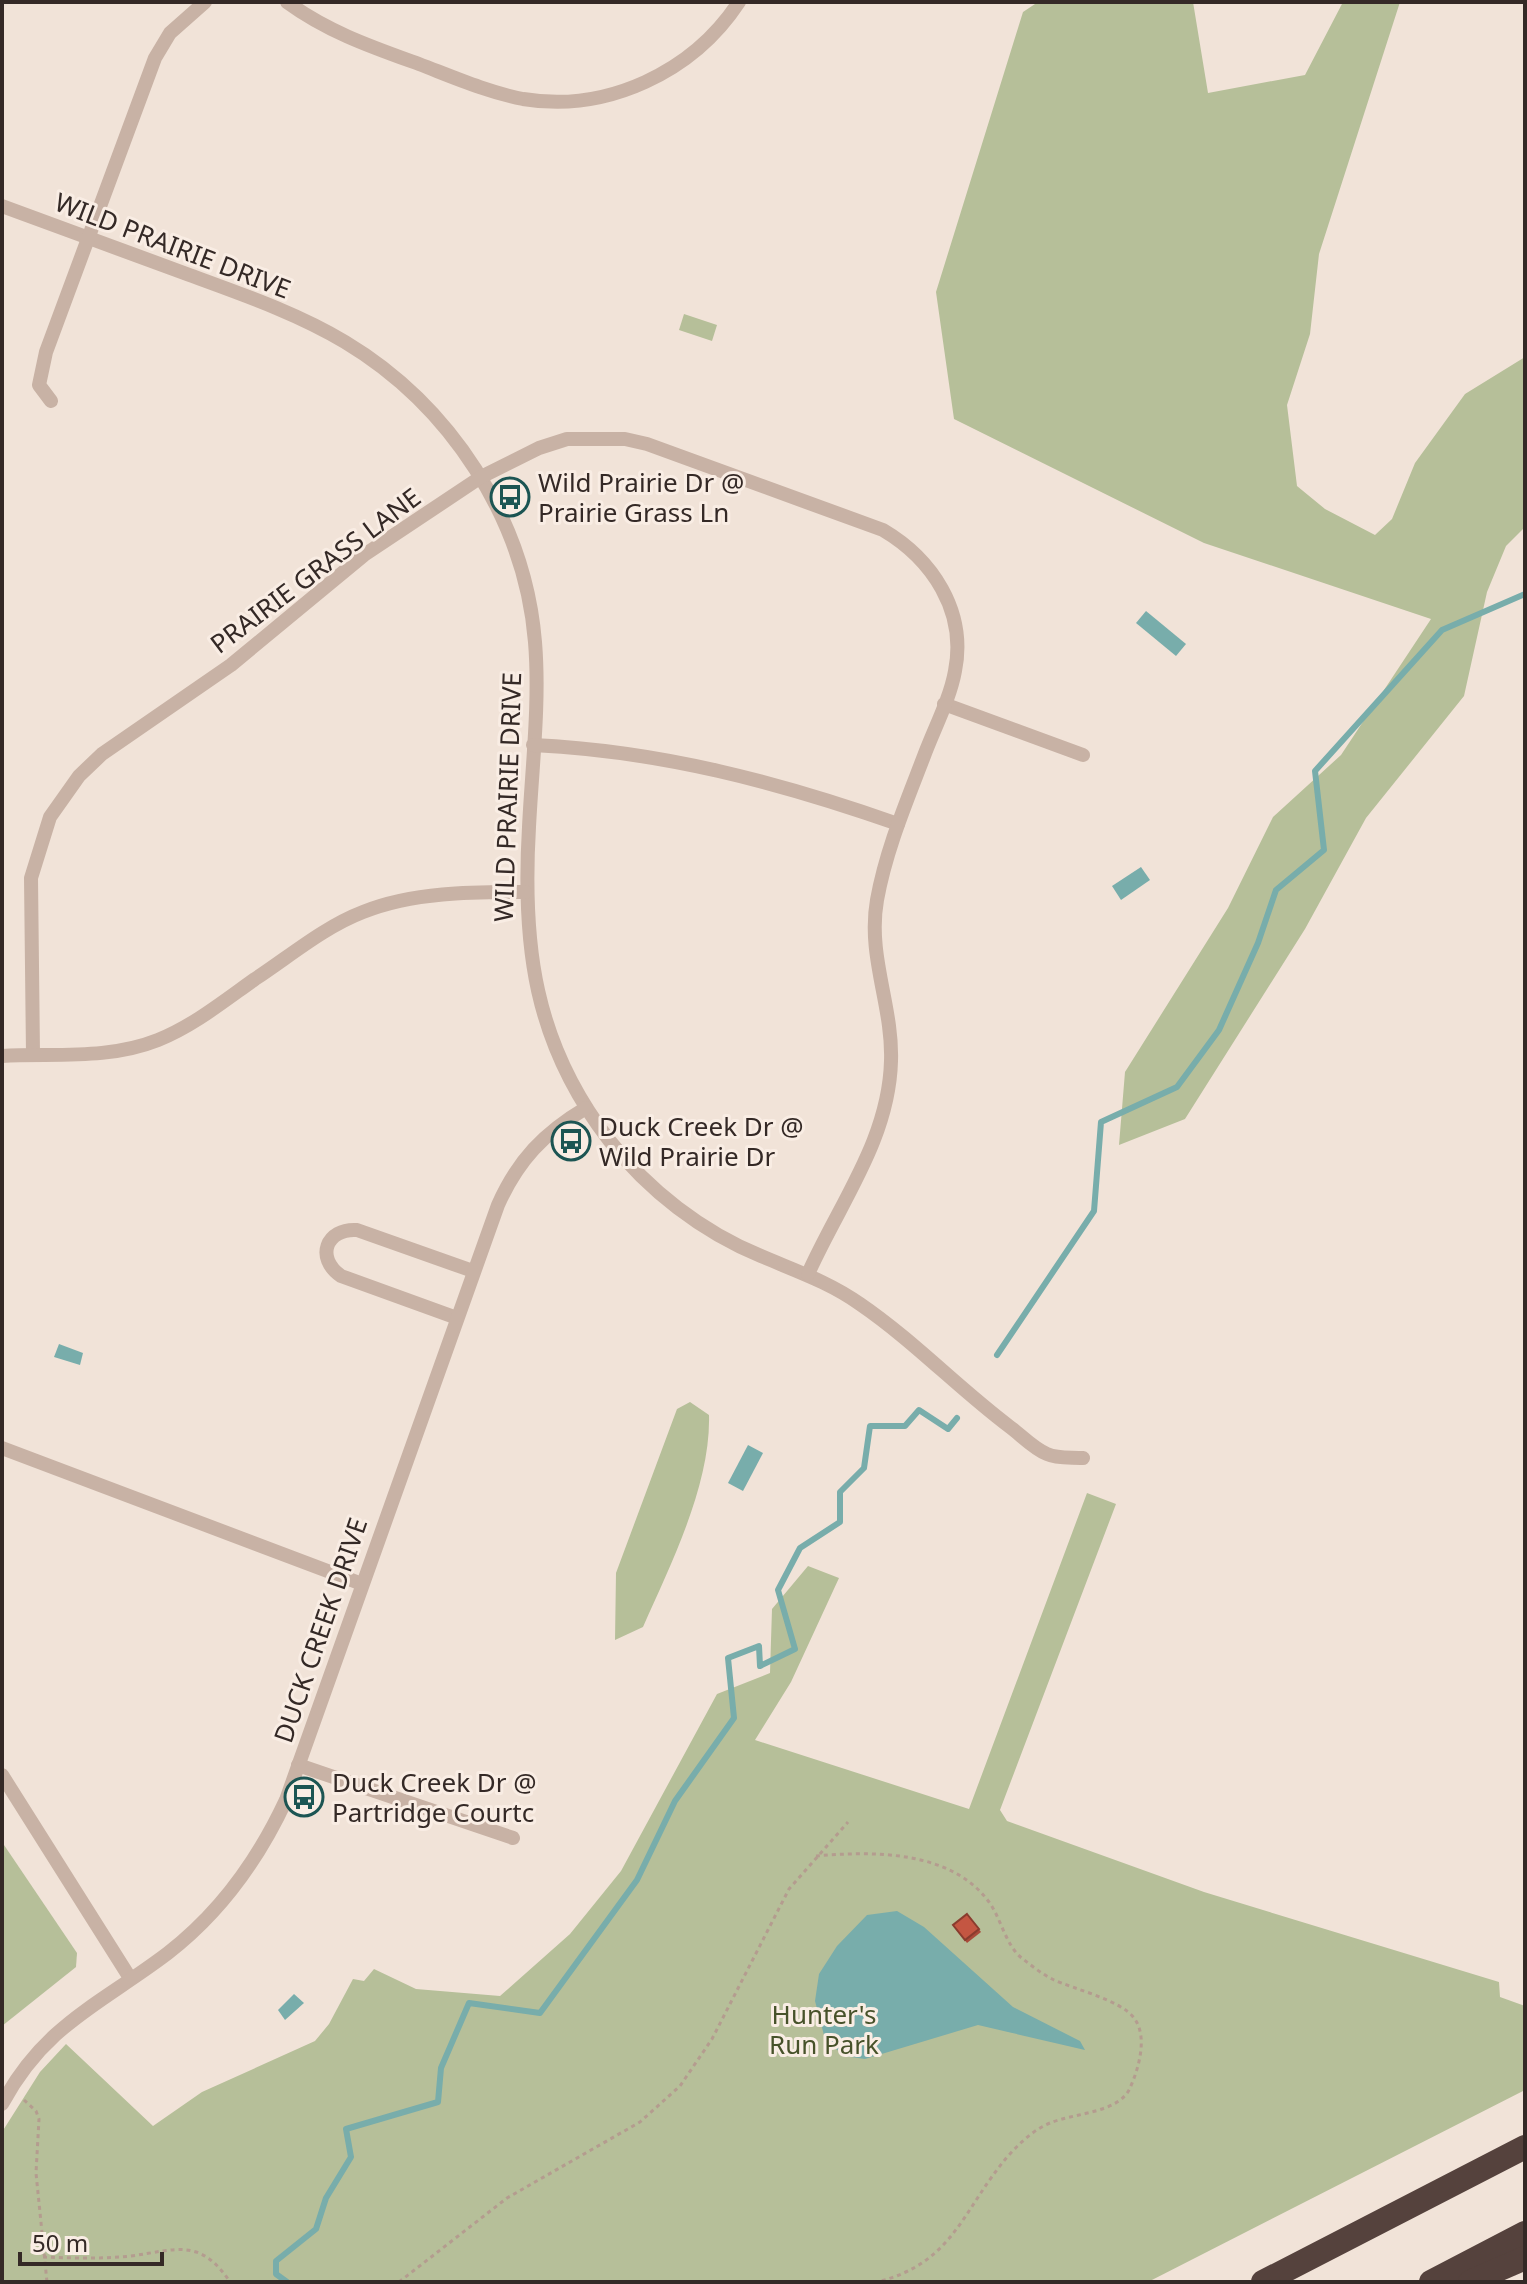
<svg xmlns="http://www.w3.org/2000/svg" width="1527" height="2284" font-family="'Noto Sans',sans-serif">
  <style>
    .green { fill: #b6bf99 }
    .water { fill: #78adab }
    .lines { fill: none; stroke-linecap: round; stroke-linejoin: round }
    .stream { stroke: #78adab; stroke-width: 6 }
    .path { stroke: #b49c8f; stroke-width: 3; stroke-dasharray: 4 4; stroke-linecap: butt }
    .street { stroke: #c8b2a5; stroke-width: 14 }
    .highway { stroke: #55423d; stroke-width: 24 }
    .wall { fill: #a94a39 }
    .building { fill: #c45642; stroke: #893c2e; stroke-width: 2 }
    .labels { text-anchor: middle; dominant-baseline: central; stroke-width: 6; stroke-linejoin: round; paint-order: stroke }
    .street-label { font-size: 26px; fill: #342926; stroke: #f9ede4 }
    .poi-label { font-size: 26px; fill: #342926; stroke: #f9ede4; text-anchor: start }
    .park-label { font-size: 26px; fill: #47522a; stroke: #f9ede4 }
  </style>
  <rect width="100%" height="100%" fill="#f1e3d8"/>
  <g class="green">
    <polygon points="1038,2 1193,2 1208,93 1305,75 1343,2 1400,2 1319,254 1310,334 1287,405 1297,486 1325,509 1375,535 1392,519 1415,463 1465,394 1525,357 1525,527 1506,546 1487,592 1464,696 1366,818 1305,929 1185,1119 1119,1145 1125,1072 1228,908 1273,817 1341,755 1431,619 1204,543 954,419 936,292 1023,12"/>
    <polygon points="684,314 717,325 712,341 679,330"/>
    <path d="M690 1402 709 1415C711 1484 671 1564 643 1627L615 1640 616 1573 677 1409Z"/>
    <polygon points="1087,1493 1116,1504 1000,1810 1007,1821 1204,1892 1499,1982 1500,1997 1525,2006 1525,2090 1148,2282 2,2282 2,2132 40,2072 66,2044 153,2126 202,2092 315,2041 329,2024 353,1979 364,1981 374,1969 416,1989 500,1996 570,1934 621,1871 717,1694 770,1673 772,1609 808,1566 839,1578 791,1682 755,1740 969,1809"/>
    <polygon points="2,1842 77,1953 76,1967 2,2026"/>
  </g>
  <g class="water">
    <polygon points="1146,611 1186,644 1176,656 1136,623"/>
    <polygon points="1141,867 1150,880 1121,900 1112,886"/>
    <polygon points="59,1344 83,1353 80,1365 54,1357"/>
    <polygon points="748,1445 763,1453 743,1491 728,1483"/>
    <polygon points="897,1911 924,1927 1013,2007 1080,2041 1085,2050 978,2025 865,2059 844,2056 825,2039 815,2001 819,1974 837,1946 867,1915"/>
    <polygon points="294,1994 304,2003 285,2020 278,2010"/>
  </g>
  <g class="lines">
    <g class="stream">
      <polyline points="997,1355 1094,1211 1101,1122 1177,1087 1219,1030 1258,943 1276,890 1324,850 1315,771 1442,630 1525,594"/>
      <polyline points="287,2282 276,2274 276,2261 316,2229 326,2198 351,2157 346,2129 438,2102 441,2068 469,2003 540,2013 637,1880 675,1801 734,1718 728,1658 759,1646 760,1666 795,1649 778,1590 800,1548 840,1522 840,1492 864,1468 870,1426 905,1426 919,1410 948,1429 957,1418"/>
    </g>
    <g class="path">
      <path d="M816 1856C873 1851 951 1850 989 1902 1001 1918 1006 1947 1023 1959 1032 1966 1042 1974 1052 1979 1073 1989 1121 2000 1134 2018 1148 2036 1139 2068 1130 2088 1119 2113 1074 2113 1050 2123 1033 2130 1020 2143 1008 2156 962 2210 954 2263 877 2282"/>
      <polyline points="24,2100 36,2111 39,2119 36,2173 47,2282"/>
      <path d="M43 2257C72 2258 102 2259 131 2256 176 2250 200 2237 230 2282"/>
      <polyline points="399,2282 507,2198 640,2122 680,2086 712,2039 789,1889 848,1822"/>
    </g>
    <g class="street">
      <path d="M287 2C328 32 372 47 419 64 453 77 487 92 523 99 607 113 693 72 739 2"/>
      <path d="M2 206C63 228 123 251 184 273 238 293 295 312 345 342 450 405 525 519 535 642 540 703 532 766 529 827 522 945 534 1043 609 1140 648 1190 702 1232 761 1256 796 1271 829 1282 860 1304 914 1341 958 1388 1010 1427 1021 1435 1034 1449 1047 1454 1057 1459 1072 1457 1083 1458"/>
      <polyline points="51,401 39,385 46,352 155,58 170,33 205,2"/>
      <polyline points="944,704 1083,755"/>
      <path d="M533 745C661 751 778 782 898 824"/>
      <path d="M33 1054 31 878 50 817 79 776 102 754 231 665 364 555 481 477 539 448 567 439H625L647 444 883 530C932 559 967 611 955 671 950 699 934 729 924 756 906 803 886 850 877 900 867 956 893 1006 891 1061 889 1140 839 1204 808 1274"/>
      <path d="M2 1056C54 1053 108 1060 158 1040 193 1026 224 1001 255 979 290 956 324 927 363 912 413 892 471 892 525 892"/>
      <path d="M457 1318 341 1276C315 1258 326 1228 357 1230L473 1271"/>
      <polyline points="2,1448 362,1584"/>
      <polyline points="298,1765 513,1838"/>
      <polyline points="2,1775 130,1978"/>
      <path d="M2 2104C45 2024 101 2004 168 1953 221 1912 258 1860 286 1800L498 1205C518 1160 544 1133 586 1108"/>
    </g>
    <g class="highway">
      <polyline points="1263,2282 1525,2147"/>
      <polyline points="1431,2282 1525,2233"/>
      <polyline points="1470,2282 1525,2258"/>
    </g>
  </g>
  <polygon class="wall" points="967,1914 981,1932 967,1943 953,1925"/>
  <polygon class="building" points="967,1914 979,1929 965,1940 953,1925"/>
  <defs>
    <symbol id="bus-ring" viewBox="-11 -11 22 22"><circle r="9.5" fill="#f9ede4" stroke="#1c5553" stroke-width="1.5"/><path d="M-5-6H5V4H4V6H2V4H-2V6H-4V4H-5ZM-3.5-4V0h7V-4ZM-3.5 1.2v1.5H-2V1.2ZM2 1.2v1.5H3.5V1.2Z" fill="#1c5553"/></symbol>
  </defs>
  <g fill-rule="evenodd">
    <use href="#bus-ring" x="488" y="475" width="44" height="44"/>
    <use href="#bus-ring" x="549" y="1119" width="44" height="44"/>
    <use href="#bus-ring" x="282" y="1775" width="44" height="44"/>
  </g>
  <g class="labels">
    <g class="street-label">
      <text transform="translate(173 245) rotate(21)">WILD PRAIRIE DRIVE</text>
      <text transform="translate(315 570) rotate(-37)">PRAIRIE GRASS LANE</text>
      <text transform="translate(507 797) rotate(-88)">WILD PRAIRIE DRIVE</text>
      <text transform="translate(320 1630) rotate(-71)">DUCK CREEK DRIVE</text>
    </g>
    <g class="poi-label">
      <text x="538" y="482">Wild Prairie Dr @<tspan x="538" dy="30">Prairie Grass Ln</tspan></text>
      <text x="599" y="1126">Duck Creek Dr @<tspan x="599" dy="30">Wild Prairie Dr</tspan></text>
      <text x="332" y="1782">Duck Creek Dr @<tspan x="332" dy="30">Partridge Courtc</tspan></text>
    </g>
    <g class="park-label">
      <text x="824" y="2014">Hunter's<tspan x="824" dy="30">Run Park</tspan></text>
    </g>
  </g>
  <rect width="1527" height="2284" fill="none" stroke="#342926" stroke-width="8"/>
  <path d="M20 2252v12h142v-12" fill="none" stroke="#342926" stroke-width="4"/>
  <text x="32" y="2252" font-size="24" fill="#342926" stroke="#f9ede4" stroke-width="6" paint-order="stroke">50 m</text>
</svg>
